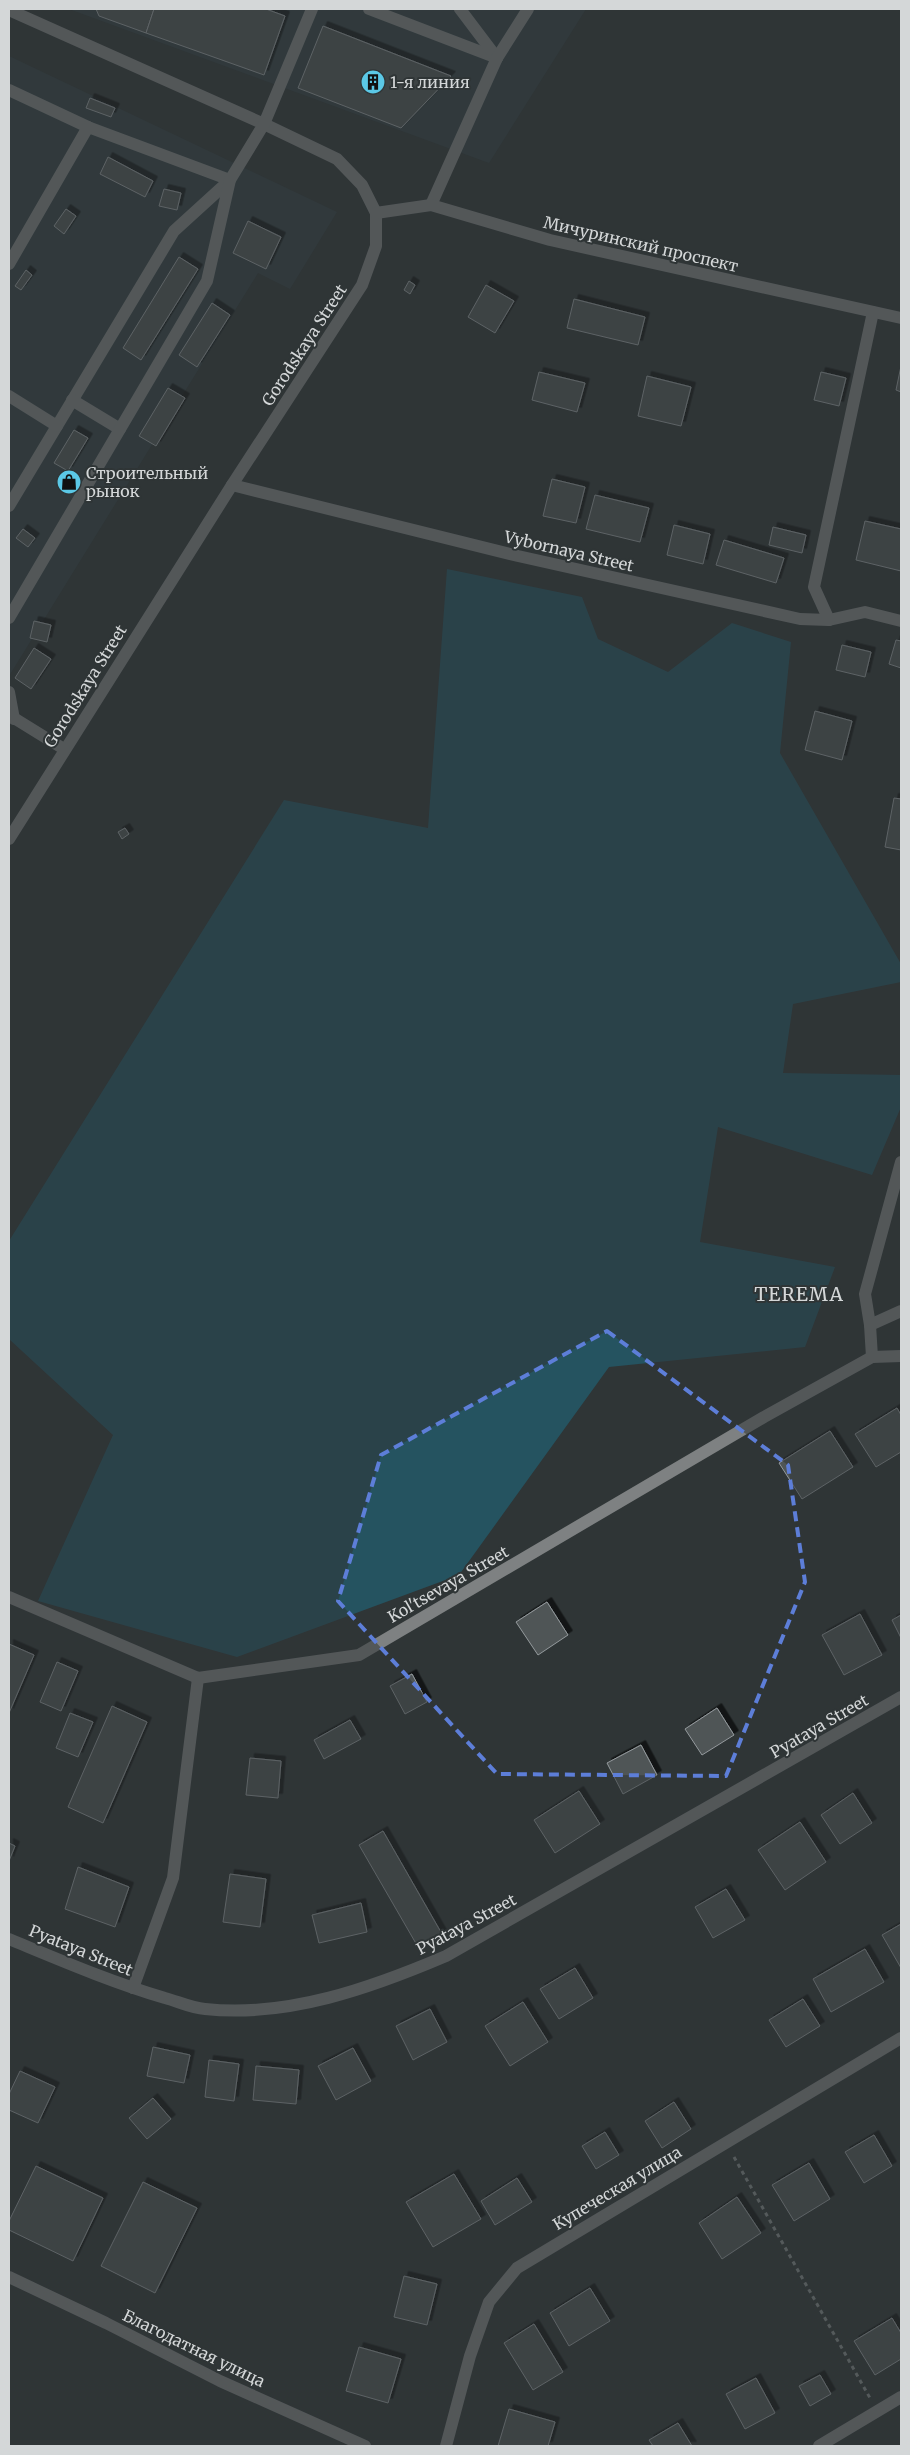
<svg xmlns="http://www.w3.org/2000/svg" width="910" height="2455" font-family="Merriweather,serif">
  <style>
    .built { fill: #333f43 }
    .green { fill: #255360 }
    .building { fill: #505557; stroke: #949a9d; filter: url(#shadow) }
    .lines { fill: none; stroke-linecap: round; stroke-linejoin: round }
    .path { stroke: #828788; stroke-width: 3; stroke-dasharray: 4 4; stroke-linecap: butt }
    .minor { stroke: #7e8182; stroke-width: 12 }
    .marked { fill: none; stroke: #5d7ed8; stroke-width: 4; stroke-dasharray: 10 6; stroke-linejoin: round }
    .labels { text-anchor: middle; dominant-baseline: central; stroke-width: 4; stroke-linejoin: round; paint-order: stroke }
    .poi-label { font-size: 16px; fill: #d4d7d8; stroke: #2f3536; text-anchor: start }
    .street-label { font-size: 16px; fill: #d4d7d8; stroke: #2f3536 }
    .quarter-label { font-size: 19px; letter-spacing: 1px; fill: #d4d7d8; stroke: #2f3536 }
  </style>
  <defs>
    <filter id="shadow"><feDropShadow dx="4.5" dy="-4.5" stdDeviation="0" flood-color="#0009"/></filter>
  </defs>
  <rect width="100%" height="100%" fill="#2f3536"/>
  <g class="built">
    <polygon points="69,9 586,9 489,163"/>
    <polygon points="9,56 337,212 290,289 258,273 9,676"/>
  </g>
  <polygon class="green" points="447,569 582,597 598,639 668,672 732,623 791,642 780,753 901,964 901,982 793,1004 783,1073 901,1075 901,1107 872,1175 718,1127 700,1242 835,1267 805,1347 609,1367 459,1575 237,1657 38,1601 113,1435 9,1339 9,1241 284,800 428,828"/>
  <g class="building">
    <polygon points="96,9 154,9 146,33 99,16"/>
    <polygon points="154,9 266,9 285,16 264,75 146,33"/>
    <polygon points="323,26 451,76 401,128 298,88"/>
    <polygon points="90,98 115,108 111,117 86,108"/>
    <polygon points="108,157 153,181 145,197 100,174"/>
    <polygon points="164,189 181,193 177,210 159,206"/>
    <polygon points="66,209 76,216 64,234 54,226"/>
    <polygon points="248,221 281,237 266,269 233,253"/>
    <polygon points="179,257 198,269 141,360 123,348"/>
    <polygon points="26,270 32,275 21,290 15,286"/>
    <polygon points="409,281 415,285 410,294 404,290"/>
    <polygon points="486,285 514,301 495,333 468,317"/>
    <polygon points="574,299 645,317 638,345 567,328"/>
    <polygon points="212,303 230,315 197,367 179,355"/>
    <polygon points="901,366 901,392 896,390"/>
    <polygon points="539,372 585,383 577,412 532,400"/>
    <polygon points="821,372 846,378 839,406 814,400"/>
    <polygon points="647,376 691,387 681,426 638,416"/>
    <polygon points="168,388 185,398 156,446 139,436"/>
    <polygon points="74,430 88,438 68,471 54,463"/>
    <polygon points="552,479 585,487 576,523 543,516"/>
    <polygon points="595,495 649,508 640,542 586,529"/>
    <polygon points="865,521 901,529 901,571 856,560"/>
    <polygon points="674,525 710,534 703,564 667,555"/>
    <polygon points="773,527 806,535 802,553 769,545"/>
    <polygon points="23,529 35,538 28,547 16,538"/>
    <polygon points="724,540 784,558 776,583 716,565"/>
    <polygon points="34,621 51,625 47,642 30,638"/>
    <polygon points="896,640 901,641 901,668 889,664"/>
    <polygon points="842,645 871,652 865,677 836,670"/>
    <polygon points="34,648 51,659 31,689 15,678"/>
    <polygon points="815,711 852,721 842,760 805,750"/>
    <polygon points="894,798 901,799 901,850 885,847"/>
    <polygon points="125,828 129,834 122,839 118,832"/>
    <polygon points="897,1408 901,1415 901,1452 876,1467 855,1434"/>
    <polygon points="830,1431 853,1467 802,1499 779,1463"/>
    <polygon points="547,1602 568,1635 538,1655 516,1622"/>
    <polygon points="860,1614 882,1655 844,1675 822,1635"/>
    <polygon points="901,1615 901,1638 892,1620"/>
    <polygon points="9,1644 34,1655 9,1713"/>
    <polygon points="57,1662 78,1671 61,1711 40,1702"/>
    <polygon points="412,1674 427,1702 405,1714 390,1686"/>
    <polygon points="112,1706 147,1722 103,1823 68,1807"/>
    <polygon points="717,1708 734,1735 702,1755 685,1729"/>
    <polygon points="70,1713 93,1722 78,1757 56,1748"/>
    <polygon points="350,1720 361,1739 324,1759 314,1740"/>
    <polygon points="641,1745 657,1775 623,1794 607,1763"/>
    <polygon points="250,1758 281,1761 278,1798 246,1795"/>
    <polygon points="579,1791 600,1824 555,1853 534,1820"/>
    <polygon points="853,1793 872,1823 840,1844 821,1815"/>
    <polygon points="800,1822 826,1862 785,1890 758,1850"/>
    <polygon points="383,1831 442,1934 418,1947 359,1845"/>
    <polygon points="9,1843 15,1846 9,1861"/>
    <polygon points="78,1867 129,1887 115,1927 65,1909"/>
    <polygon points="230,1874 266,1879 260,1927 223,1922"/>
    <polygon points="726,1889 745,1920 713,1938 695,1907"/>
    <polygon points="361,1903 367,1932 319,1943 312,1915"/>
    <polygon points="901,1924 901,1968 882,1935"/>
    <polygon points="865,1949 884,1982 831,2012 813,1979"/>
    <polygon points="575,1968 593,1998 559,2019 540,1989"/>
    <polygon points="803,1999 820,2026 786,2047 769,2020"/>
    <polygon points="523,2002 548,2042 510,2066 485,2026"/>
    <polygon points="430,2009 447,2042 413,2060 396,2026"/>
    <polygon points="153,2047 190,2055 184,2083 147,2076"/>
    <polygon points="353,2048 371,2081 336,2100 318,2066"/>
    <polygon points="209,2060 239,2064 234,2101 205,2097"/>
    <polygon points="256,2066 299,2070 296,2104 253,2100"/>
    <polygon points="20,2071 55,2087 38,2123 9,2110 9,2094"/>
    <polygon points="153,2098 171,2119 147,2139 129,2118"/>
    <polygon points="674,2102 691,2129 662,2148 645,2121"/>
    <polygon points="605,2132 619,2155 596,2169 582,2146"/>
    <polygon points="874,2135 892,2166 864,2183 845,2152"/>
    <polygon points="809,2163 830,2199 794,2221 772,2185"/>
    <polygon points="36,2166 103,2198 73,2261 9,2230 9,2221"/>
    <polygon points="454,2174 481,2219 433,2247 406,2202"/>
    <polygon points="517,2178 532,2202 495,2225 481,2201"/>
    <polygon points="143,2182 197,2208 155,2293 101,2266"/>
    <polygon points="737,2197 761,2233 722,2259 699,2223"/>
    <polygon points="404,2276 437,2284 427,2325 394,2317"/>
    <polygon points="590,2288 610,2321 569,2346 550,2313"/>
    <polygon points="892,2318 901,2333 901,2359 875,2375 854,2341"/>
    <polygon points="534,2324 563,2372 533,2390 504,2343"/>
    <polygon points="359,2347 401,2359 388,2403 346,2391"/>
    <polygon points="820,2375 831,2394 810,2406 799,2386"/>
    <polygon points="756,2378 775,2413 745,2429 726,2394"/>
    <polygon points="509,2409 555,2422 548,2446 498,2446"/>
    <polygon points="678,2423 692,2446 653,2446 649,2440"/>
  </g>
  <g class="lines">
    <polyline class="path" points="734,2157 870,2398"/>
    <g class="minor">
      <polyline points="369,9 497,58"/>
      <polyline points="460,9 497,58"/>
      <polyline points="9,10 264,124 337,159 362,185 376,213 376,246 362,285 232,485 9,839"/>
      <polyline points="9,90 88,127"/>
      <polyline points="431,205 497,58 528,9"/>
      <polyline points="376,213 431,205 550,240 901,318"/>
      <polyline points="9,264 88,127 230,180 174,231 9,506"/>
      <polyline points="9,396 57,426"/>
      <polyline points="72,400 120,429"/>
      <polyline points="232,485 518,556 800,619 829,620 865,612 901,621"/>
      <polyline points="9,618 207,281 230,180 264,124 312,9"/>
      <polyline points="829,620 814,587 873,312"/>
      <polyline points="9,692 14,719"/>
      <polyline points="9,715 64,749"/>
      <polyline points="870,1325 901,1311"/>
      <polyline points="872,1357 870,1325 865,1294 901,1162"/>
      <polyline points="9,1597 198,1678 359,1655 764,1417 872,1357 901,1356"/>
      <path d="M9 1939C60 1960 111 1982 165 1998 177 2001 191 2008 205 2009 287 2018 371 1988 446 1956L901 1697"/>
      <polyline points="133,1988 173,1878 198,1678"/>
      <polyline points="9,2277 106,2323 220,2381 365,2446"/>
      <polyline points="446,2446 470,2356 489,2302 517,2268 901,2038"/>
      <polyline points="819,2446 901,2397"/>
    </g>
  </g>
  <path d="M0 0H910V2455H0ZM607 1331 788 1465 805 1582 726 1776 497 1774 338 1601 381 1455Z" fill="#2f3536" fill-opacity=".55" fill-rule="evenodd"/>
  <path class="marked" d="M607 1331 788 1465 805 1582 726 1776 497 1774 338 1601 381 1455Z"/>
  <defs>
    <symbol id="building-disc" viewBox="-11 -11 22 22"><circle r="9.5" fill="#5bc8e6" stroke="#2f3536"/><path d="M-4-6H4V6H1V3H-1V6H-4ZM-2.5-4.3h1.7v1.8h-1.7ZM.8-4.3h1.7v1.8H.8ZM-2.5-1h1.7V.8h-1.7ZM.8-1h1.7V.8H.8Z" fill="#111"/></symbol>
    <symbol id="shop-disc" viewBox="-11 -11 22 22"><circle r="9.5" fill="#5bc8e6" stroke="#2f3536"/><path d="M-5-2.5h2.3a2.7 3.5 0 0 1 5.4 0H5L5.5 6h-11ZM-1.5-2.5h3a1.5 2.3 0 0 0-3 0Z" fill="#111"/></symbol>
  </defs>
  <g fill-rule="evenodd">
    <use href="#building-disc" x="359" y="68" width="28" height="28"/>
    <use href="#shop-disc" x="55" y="468" width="28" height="28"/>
  </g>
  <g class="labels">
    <g class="poi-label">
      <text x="390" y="82">1-я линия</text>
      <text x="86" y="473">Строительный<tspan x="86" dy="18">рынок</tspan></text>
    </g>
    <g class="street-label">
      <text transform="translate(641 244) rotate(13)">Мичуринский проспект</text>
      <text transform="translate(304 345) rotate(-57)">Gorodskaya Street</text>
      <text transform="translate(569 551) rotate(13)">Vybornaya Street</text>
      <text transform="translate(85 686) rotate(-58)">Gorodskaya Street</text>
      <text transform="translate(448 1584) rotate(-30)">Kol'tsevaya Street</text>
      <text transform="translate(819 1726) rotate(-30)">Pyataya Street</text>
      <text transform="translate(466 1924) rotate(-28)">Pyataya Street</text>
      <text transform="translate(81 1950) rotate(22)">Pyataya Street</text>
      <text transform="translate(617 2188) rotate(-31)">Купеческая улица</text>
      <text transform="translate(194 2348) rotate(26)">Благодатная улица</text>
    </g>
    <g class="quarter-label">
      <text x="799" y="1294">TEREMA</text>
    </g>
  </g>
  <rect width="910" height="2455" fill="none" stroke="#d4d7d8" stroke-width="20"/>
</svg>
